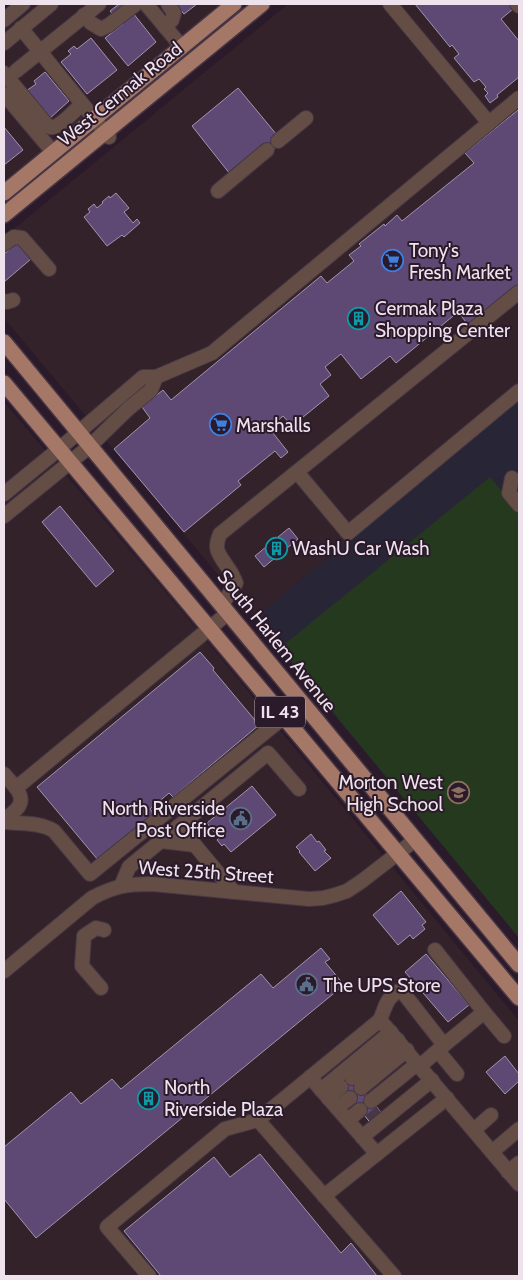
<svg xmlns="http://www.w3.org/2000/svg" width="523" height="1280" font-family="Cabin,sans-serif">
  <style>
    .commercial { fill: #34222a }
    .education { fill: #282636 }
    .green { fill: #25391e }
    .building { fill: #5e4974; stroke: #a095ae }
    .lines { fill: none; stroke-linecap: round; stroke-linejoin: round }
    .minor-tunnel { stroke: #483847; stroke-width: 14; stroke-dasharray: 14 7; stroke-linecap: butt }
    .minor-casing { stroke: #463645; stroke-width: 16 }
    .major-casing { stroke: #463645; stroke-width: 18 }
    .minor { stroke: #634d45; stroke-width: 14 }
    .major { stroke: #a47767; stroke-width: 15 }
    .labels { text-anchor: middle; dominant-baseline: central; stroke-width: 4; stroke-linejoin: round; paint-order: stroke }
    .shield { fill: #2b1a2a; stroke: #b4a6b2; stroke-width: 1 }
    .shield-label { font-size: 18px; font-weight: bold; fill: #eee2ed }
    .street-label { font-size: 19px; fill: #eee2ed; stroke: #2b1a2a }
    .poi-label { font-size: 19px; fill: #eee2ed; stroke: #2b1a2a; text-anchor: start }
  </style>
  <rect width="100%" height="100%" fill="#2b1a2a"/>
  <g class="commercial">
    <polygon points="16,4 230,4 4,189 4,13"/>
    <polygon points="288,4 519,4 519,400 254,618 4,318 4,237"/>
    <polygon points="4,402 191,622 519,1021 519,1276 4,1276"/>
  </g>
  <polygon class="education" points="519,400 519,938 254,618"/>
  <polygon class="green" points="490,477 519,512 519,938 280,648"/>
  <g class="building">
    <polygon points="119,4 127,4 133,13 156,42 128,66 105,38 123,24 121,22 120,23 110,11"/>
    <polygon points="172,4 197,4 184,14 177,6"/>
    <polygon points="415,4 509,4 513,9 501,19 519,41 519,77 497,95 498,97 490,103 485,96 488,93 484,89 486,87 479,79 474,82 454,58 459,54 452,45 450,47"/>
    <polygon points="91,38 117,70 87,94 61,62 71,54 68,51 74,46 77,49"/>
    <polygon points="45,72 69,101 49,119 26,91 36,84 34,81"/>
    <polygon points="238,88 277,135 280,144 269,153 230,174 192,126"/>
    <polygon points="518,110 519,112 519,286 470,327 458,312 396,363 390,356 361,379 341,354 325,367 331,375 320,384 329,396 292,426 283,416 269,428 288,452 281,458 275,451 238,481 241,485 184,532 114,449 150,418 142,407 163,390 171,400 321,276 327,283 354,261 349,255 361,246 359,244 384,224 385,226 397,215 402,221 474,163 465,153"/>
    <polygon points="4,127 23,150 4,165"/>
    <polygon points="116,193 129,208 124,212 133,223 137,219 140,223 124,237 122,235 107,246 84,217 90,212 88,209 94,204 97,208 103,203 102,202 109,196 110,198"/>
    <polygon points="18,242 31,259 4,282 4,254"/>
    <polygon points="60,506 114,571 96,587 42,522"/>
    <polygon points="289,528 298,539 264,567 255,556"/>
    <polygon points="200,652 214,668 213,670 259,725 173,797 169,793 150,809 154,814 98,860 37,787"/>
    <polygon points="252,786 276,815 231,852 224,844 222,846 217,840 219,838 207,823"/>
    <polygon points="311,834 317,842 319,841 326,850 324,851 331,858 315,871 299,852 300,851 296,847"/>
    <polygon points="401,891 426,922 422,925 425,929 413,939 410,935 398,945 373,915"/>
    <polygon points="321,948 330,959 325,962 344,985 36,1238 4,1199 4,1147 71,1092 81,1104 112,1079 121,1089 261,974 273,988"/>
    <polygon points="426,954 469,1005 448,1022 405,972"/>
    <polygon points="505,1056 519,1074 519,1081 505,1094 486,1072"/>
    <polygon points="349,1073 384,1116 373,1126 337,1082"/>
    <polygon points="260,1154 341,1253 351,1243 377,1276 161,1276 124,1231 214,1157 230,1177"/>
  </g>
  <g class="lines">
    <polyline class="minor-tunnel" points="370,1121 381,1112"/>
    <defs>
      <g id="minor">
        <polyline points="146,4 182,47"/>
        <polyline points="517,4 519,6"/>
        <polyline points="84,15 91,23 101,29 109,25 136,4"/>
        <polyline points="4,20 23,4"/>
        <polyline points="165,27 172,20 174,13 168,4"/>
        <polyline points="21,28 109,137"/>
        <polyline points="4,43 51,4"/>
        <polyline points="16,71 99,4"/>
        <path d="M4 73 46 124C50 127 50 128 54 127 63 124 75 110 82 104"/>
        <polyline points="4,94 53,152"/>
        <polyline points="489,123 519,98"/>
        <polyline points="278,141 306,118"/>
        <polyline points="218,191 267,150"/>
        <polyline points="4,244 14,237 22,238 49,269"/>
        <polyline points="4,301 7,302 13,300"/>
        <polyline points="297,472 348,533 519,391"/>
        <polyline points="512,478 509,493 519,505"/>
        <polyline points="4,494 59,449 143,377 156,377 212,353 489,123 390,4"/>
        <polyline points="4,516 90,446 128,409 151,390 156,377"/>
        <path d="M222 605 236 583C234 578 232 573 228 568 219 554 213 550 220 534L519 292"/>
        <path d="M4 774C10 782 26 794 19 806 16 811 9 816 4 820"/>
        <polyline points="16,788 228,613"/>
        <path d="M4 822C19 824 41 822 54 831L90 874 284 717"/>
        <polyline points="179,826 234,892"/>
        <polyline points="160,841 195,845"/>
        <polyline points="121,886 129,867 268,753 299,789"/>
        <path d="M4 971 92 898C114 886 127 884 152 884L309 899 323 898 335 895 347 891 362 881 415 840"/>
        <polyline points="101,988 82,966 84,936 96,928 104,930"/>
        <polyline points="484,1012 504,1036"/>
        <path d="M380 1020C386 1006 386 997 401 990L444 1045 484 1012 435 950"/>
        <polyline points="438,1051 457,1074"/>
        <polyline points="420,1066 444,1045"/>
        <polyline points="310,1077 377,1154"/>
        <polyline points="352,1078 398,1040"/>
        <polyline points="361,1088 407,1050"/>
        <polyline points="321,1090 391,1032"/>
        <polyline points="328,1098 341,1087"/>
        <polyline points="371,1101 418,1063"/>
        <polyline points="337,1108 350,1098"/>
        <polyline points="348,1120 360,1110"/>
        <polyline points="474,1130 491,1115"/>
        <polyline points="362,1137 432,1080"/>
        <polyline points="492,1152 519,1129"/>
        <polyline points="508,1172 519,1163"/>
        <polyline points="324,1196 447,1098"/>
        <polyline points="149,1276 107,1227 225,1129 258,1120"/>
        <polyline points="394,1276 258,1120 380,1020 519,1184"/>
      </g>
      <g id="major">
        <polyline points="4,193 234,4"/>
        <polyline points="4,215 262,4"/>
        <polyline points="4,342 519,965"/>
        <polyline points="4,383 519,998"/>
      </g>
    </defs>
    <use href="#minor" class="minor-casing"/>
    <use href="#major" class="major-casing"/>
    <use href="#minor" class="minor"/>
    <use href="#major" class="major"/>
  </g>
  <defs>
    <symbol id="supermarket-ring" viewBox="-11 -11 22 22"><circle r="9.5" fill="#2b1a2a" stroke="#3f7fe0" stroke-width="1.5"/><path d="M-6-5.5h2.5l.6 2H6L4.5 2H-2.5L-4.4-4H-6ZM-1.5 3.2a1.3 1.3 0 1 0 .1 0ZM3 3.2a1.3 1.3 0 1 0 .1 0Z" fill="#3f7fe0"/></symbol>
    <symbol id="building-ring" viewBox="-11 -11 22 22"><circle r="9.5" fill="#2b1a2a" stroke="#0f9aa8" stroke-width="1.5"/><path d="M-4-6H4V6H1V3H-1V6H-4ZM-2.5-4.3h1.7v1.8h-1.7ZM.8-4.3h1.7v1.8H.8ZM-2.5-1h1.7V.8h-1.7ZM.8-1h1.7V.8H.8Z" fill="#0f9aa8"/></symbol>
    <symbol id="school-ring" viewBox="-11 -11 22 22"><circle r="9.5" fill="#2b1a2a" stroke="#8d6e63" stroke-width="1.5"/><path d="M0-5L7-2L0 1L-7-2ZM-4 1L0 2.5L4 1V4Q0 6-4 4Z" fill="#8d6e63"/></symbol>
    <symbol id="civic-ring" viewBox="-11 -11 22 22"><circle r="9.5" fill="#2b1a2a" stroke="#5c6f8a" stroke-width="1.5"/><path d="M-.6-6.5H3V-4.5H.6V-3L4-1V1h2V6H-6V1h2V-1L-.6-3ZM-1.2 2.5V6h2.4V2.5Z" fill="#5c6f8a"/></symbol>
  </defs>
  <g fill-rule="evenodd">
    <use href="#supermarket-ring" x="380" y="248" width="25" height="25"/>
    <use href="#building-ring" x="346" y="306" width="25" height="25"/>
    <use href="#supermarket-ring" x="208" y="412" width="25" height="25"/>
    <use href="#building-ring" x="264" y="536" width="25" height="25"/>
    <use href="#school-ring" x="446" y="780" width="25" height="25"/>
    <use href="#civic-ring" x="228" y="806" width="25" height="25"/>
    <use href="#civic-ring" x="294" y="972" width="25" height="25"/>
    <use href="#building-ring" x="136" y="1086" width="25" height="25"/>
  </g>
  <g class="labels">
    <rect class="shield" x="255" y="696.5" width="50" height="31" rx="4"/>
    <g class="shield-label">
      <text x="280" y="712">IL 43</text>
    </g>
    <g class="street-label">
      <text transform="translate(120 94) rotate(-39)">West Cermak Road</text>
      <text transform="translate(277 641) rotate(51)">South Harlem Avenue</text>
      <text transform="translate(206 872) rotate(4)">West 25th Street</text>
    </g>
    <g class="poi-label">
      <text x="409" y="250">Tony's<tspan x="409" dy="22">Fresh Market</tspan></text>
      <text x="375" y="308">Cermak Plaza<tspan x="375" dy="22">Shopping Center</tspan></text>
      <text x="236" y="425">Marshalls</text>
      <text x="292" y="548">WashU Car Wash</text>
      <text x="443" y="782" text-anchor="end">Morton West<tspan x="443" dy="22">High School</tspan></text>
      <text x="225" y="808" text-anchor="end">North Riverside<tspan x="225" dy="22">Post Office</tspan></text>
      <text x="323" y="985">The UPS Store</text>
      <text x="164" y="1087">North<tspan x="164" dy="22">Riverside Plaza</tspan></text>
    </g>
  </g>
  <rect width="523" height="1280" fill="none" stroke="#eee2ed" stroke-width="10"/>
</svg>
